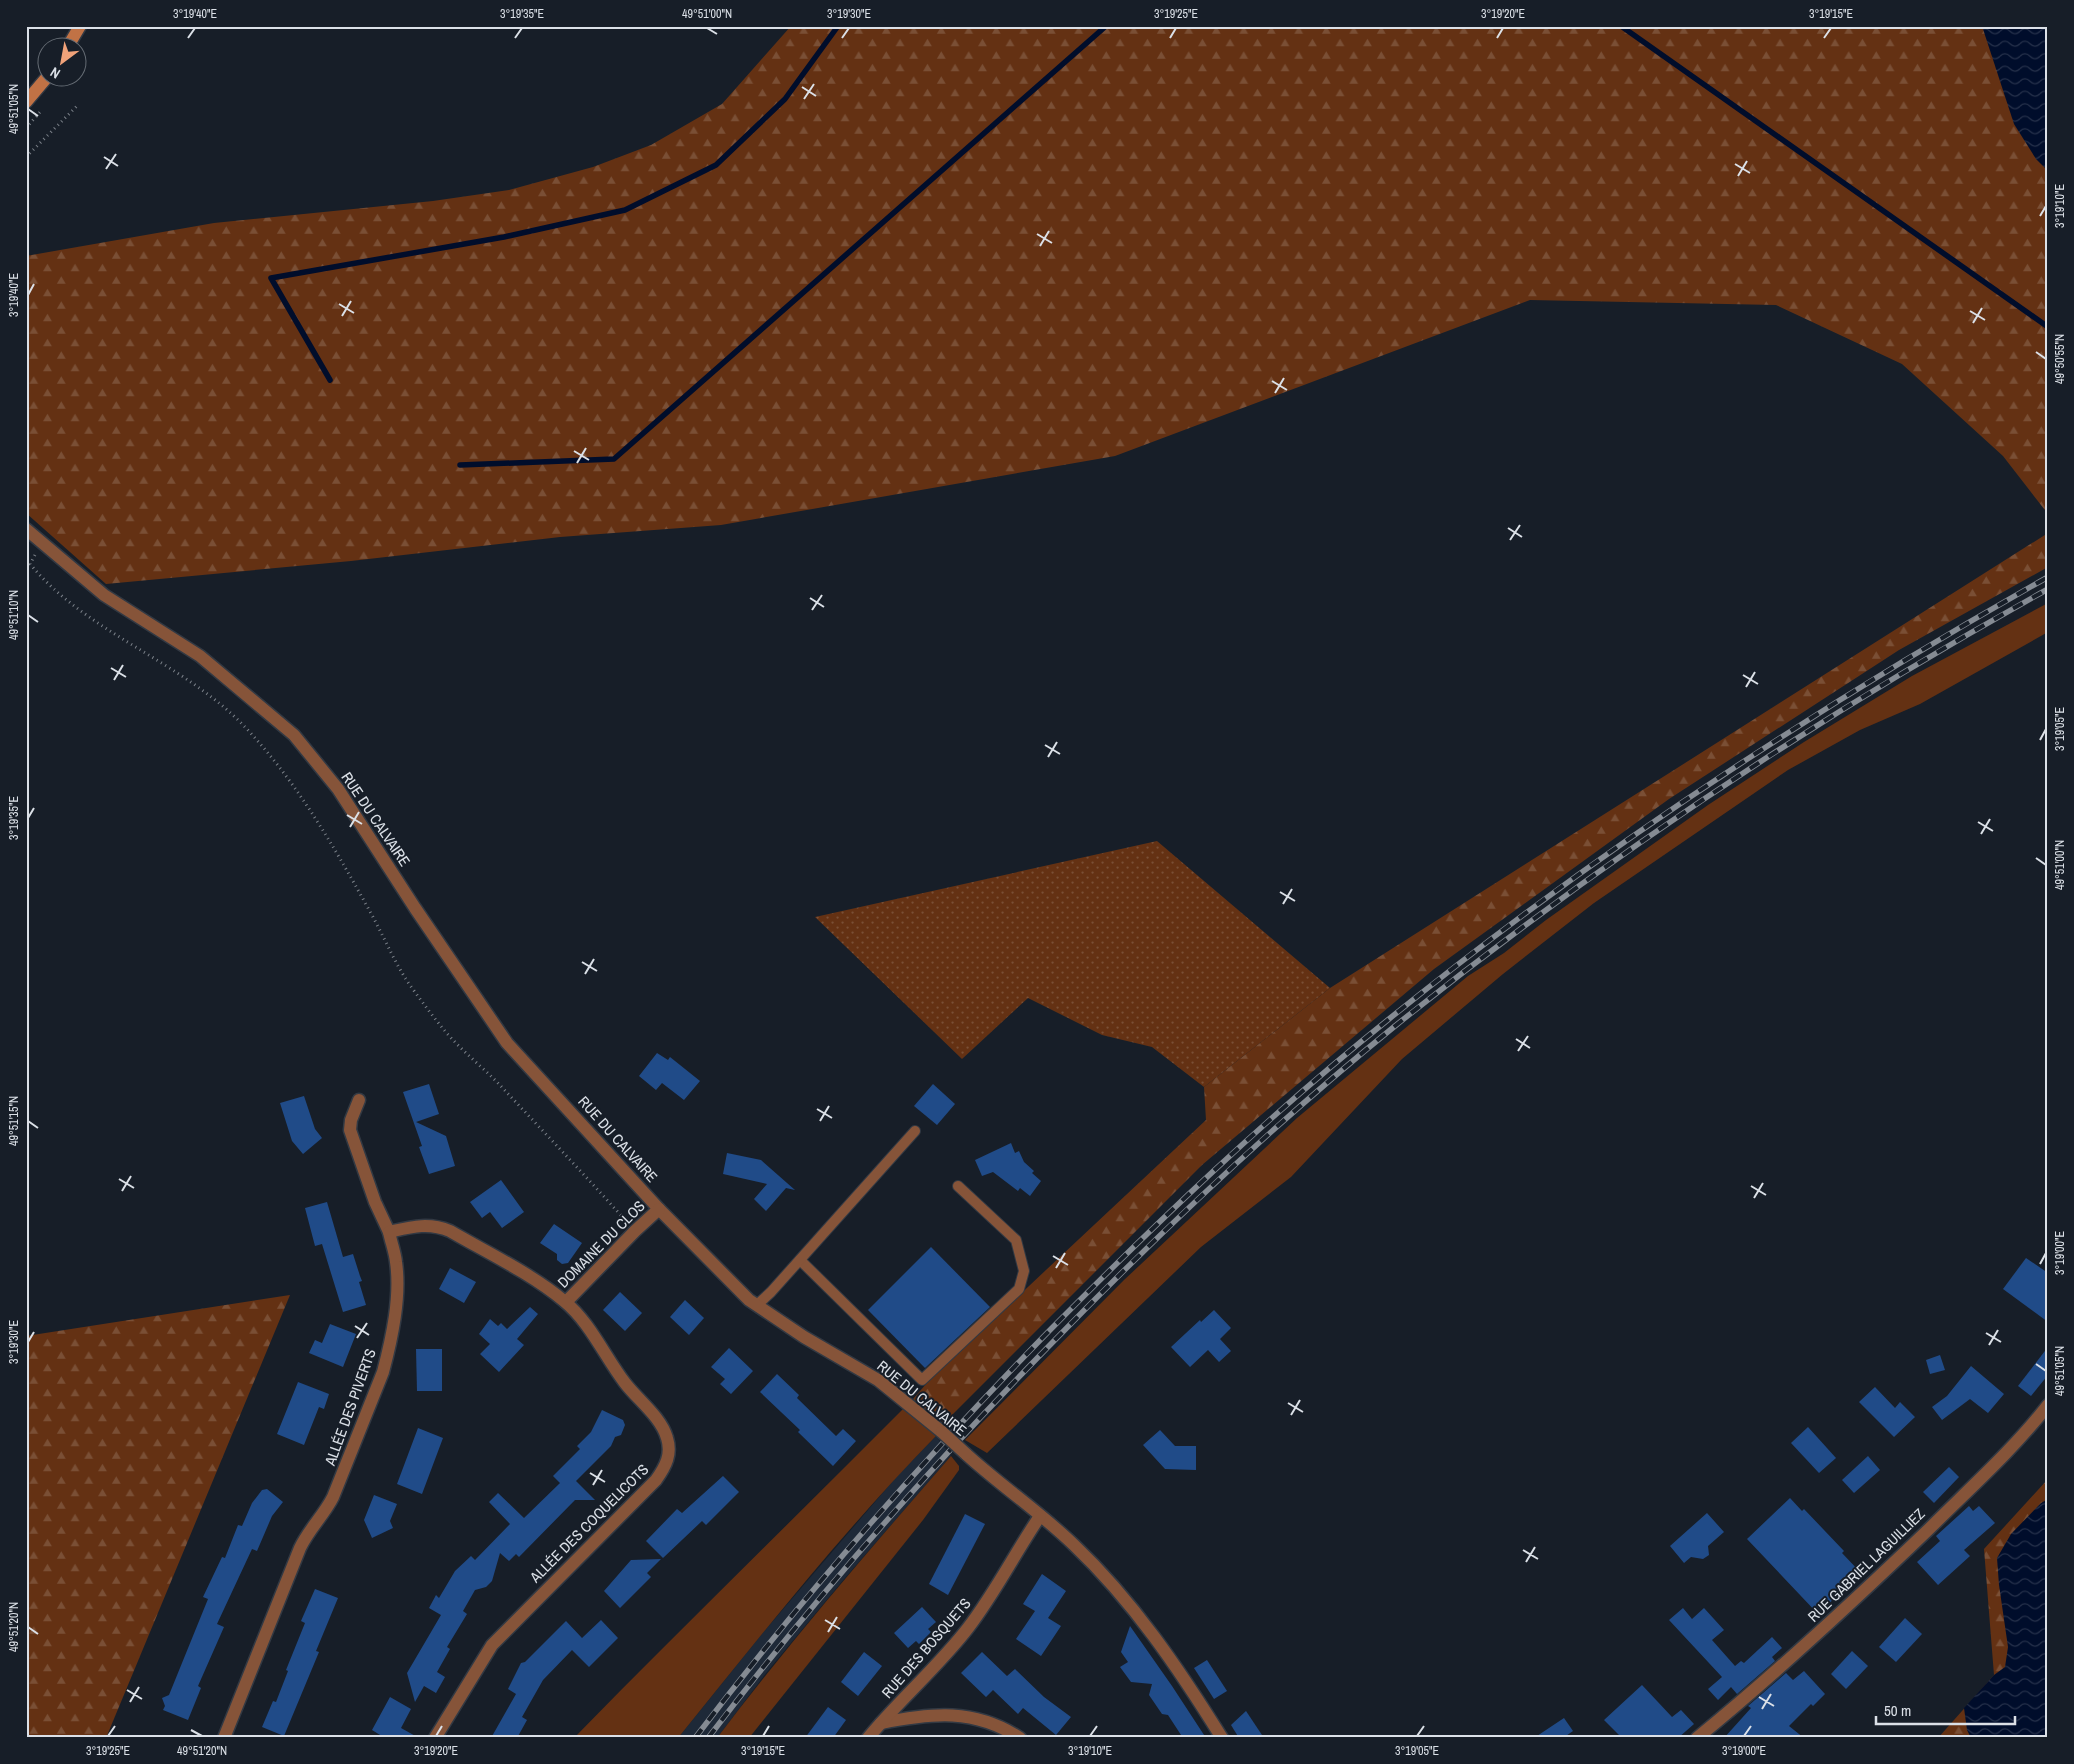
<svg xmlns="http://www.w3.org/2000/svg" width="2074" height="1764" font-family="'Archivo Narrow',sans-serif">
  <style>
    .built { fill: #1e2938 }
    .grass { fill: #643113 }
    .forest { fill: url(#forest-firs) }
    .park { fill: url(#park-dots) }
    .water { fill: url(#water-waves) }
    .lines { fill: none; stroke-linecap: round; stroke-linejoin: round }
    .stream { stroke: #000d2b; stroke-width: 5.5 }
    .building { fill: #204b88 }
    .service-casing { stroke: #323943; stroke-width: 12 }
    .minor-casing { stroke: #323943; stroke-width: 15 }
    .secondary-casing { stroke: #323943; stroke-width: 15 }
    .path { stroke: #7c828a; stroke-width: 3; stroke-dasharray: 1 4; stroke-linecap: butt }
    .service { stroke: #865439; stroke-width: 10 }
    .minor { stroke: #865439; stroke-width: 12 }
    .secondary { stroke: #c17245; stroke-width: 12 }
    .rail-casing { stroke: #858b93; stroke-width: 5.5 }
    .rail { stroke: #171e28; stroke-width: 4; stroke-dasharray: 11; stroke-linecap: butt }
    .minor-bridge-casing { stroke: #323943; stroke-width: 15; stroke-linecap: butt }
    .minor-bridge { stroke: #865439; stroke-width: 12 }
    .ticks { fill: none; stroke: #dbe0e7; stroke-width: 2 }
    .labels { text-anchor: middle; dominant-baseline: central; stroke-width: 4; stroke-linejoin: round; paint-order: stroke }
    .street-label { font-size: 15px; fill: #dbe0e7; stroke: #171e28 }
    .neatline { fill: none; stroke: #dbe0e7; stroke-width: 2 }
    .ticks-label { font-size: 12px; text-anchor: middle; fill: #dbe0e7 }
  </style>
  <defs>
    <pattern id="forest-firs" width="22" height="20" patternUnits="userSpaceOnUse" patternTransform="scale(1.25)"><rect width="22" height="20" fill="#643113"/><path d="M5 1l3.5 6h-7zM16 11l3.5 6h-7z" fill="#7a4f35"/></pattern>
    <pattern id="park-dots" width="8" height="8" patternUnits="userSpaceOnUse" patternTransform="scale(1.25)"><rect width="8" height="8" fill="#643113"/><path d="M2 2h.1M6 6h.1" fill="none" stroke="#7a4f35" stroke-width="1.8" stroke-linecap="round"/></pattern>
    <pattern id="water-waves" width="16" height="10" patternUnits="userSpaceOnUse" patternTransform="scale(1.25)"><rect width="16" height="10" fill="#000d2b"/><path d="M0 5q4-4 8 0t8 0" fill="none" stroke="#25304a"/></pattern>
  </defs>
  <rect width="100%" height="100%" fill="#171e28"/>
  <polygon class="built" points="936,1436 951,1456 845,1578 766,1673 717,1738 678,1738 761,1635 898,1475"/>
  <g class="grass">
    <polygon points="2048,603 2048,632 1920,704 1860,730 1788,770 1594,903 1503,974 1402,1059 1291,1177 1201,1247 987,1453 965,1440 1124,1280 1297,1118 1468,976 1504,953 1546,920 1708,805 1804,742 1912,676"/>
    <path d="M906 1406 936 1436C844 1530 761 1635 678 1738H574C683 1626 796 1517 906 1406Z"/>
    <path d="M951 1456 959 1466V1470L923 1520 749 1738H717C791 1640 871 1548 951 1456Z"/>
  </g>
  <g class="forest">
    <polygon points="791,26 2048,26 2048,514 2003,456 1902,364 1776,305 1530,300 1115,456 721,525 560,537 351,561 106,584 26,513 26,256 214,223 433,201 509,190 593,167 651,145 722,104"/>
    <polygon points="2048,533 2048,567 1899,650 1669,799 1434,969 1202,1165 944,1423 913,1399 934,1375 1206,1120 1204,1087 1330,988"/>
    <polygon points="290,1295 106,1738 26,1738 26,1336"/>
    <polygon points="2048,1479 2048,1738 1938,1738 1994,1675 1984,1549"/>
  </g>
  <polygon class="park" points="1157,841 1330,988 1204,1087 1152,1047 1102,1035 1028,998 962,1059 815,917"/>
  <g class="water">
    <polygon points="1982,26 2048,26 2048,171 2036,159 2014,124"/>
    <polygon points="2048,1499 2048,1738 1971,1738 1967,1730 1964,1708 1994,1675 2005,1667 2008,1647 1999,1585 1997,1558 2011,1534 2041,1503"/>
  </g>
  <g class="lines">
    <g class="stream">
      <polyline points="1621,26 2048,327"/>
      <polyline points="330,380 271,278 504,237 625,210 716,165 785,99 838,26"/>
      <polyline points="460,465 614,459 1106,26"/>
    </g>
  </g>
  <g class="building">
    <polygon points="657,1053 668,1060 670,1057 700,1081 684,1100 662,1083 656,1090 639,1076"/>
    <polygon points="429,1084 439,1114 416,1122 446,1136 455,1166 429,1174 419,1147 422,1146 403,1092"/>
    <polygon points="933,1084 955,1104 937,1125 914,1106"/>
    <polygon points="304,1096 315,1129 322,1138 303,1154 292,1141 280,1103"/>
    <polygon points="1011,1143 1015,1153 1019,1151 1024,1162 1034,1171 1032,1173 1041,1181 1030,1196 1020,1188 1018,1191 993,1172 982,1176 975,1160"/>
    <polygon points="727,1153 761,1160 795,1190 786,1188 766,1211 754,1199 767,1184 723,1174"/>
    <polygon points="501,1180 524,1212 502,1228 490,1212 482,1218 470,1202"/>
    <polygon points="327,1202 343,1257 353,1254 360,1276 362,1281 359,1282 366,1305 343,1312 322,1244 315,1246 305,1208"/>
    <polygon points="554,1224 582,1243 568,1263 562,1264 557,1260 557,1254 540,1243"/>
    <polygon points="931,1247 990,1307 925,1368 868,1310"/>
    <polygon points="2026,1258 2048,1273 2048,1322 2003,1289"/>
    <polygon points="450,1268 476,1282 464,1303 439,1289"/>
    <polygon points="620,1292 642,1313 625,1331 603,1310"/>
    <polygon points="685,1300 704,1318 689,1335 670,1317"/>
    <polygon points="530,1307 538,1314 517,1339 524,1345 499,1372 480,1354 490,1344 479,1334 490,1319 498,1326 501,1323 507,1329"/>
    <polygon points="1214,1310 1231,1328 1220,1339 1231,1351 1219,1362 1208,1350 1190,1367 1171,1347 1200,1320 1201,1322"/>
    <polygon points="330,1324 356,1334 343,1367 309,1353 315,1340 322,1343"/>
    <polygon points="2048,1347 2048,1375 2031,1396 2018,1386"/>
    <polygon points="729,1348 753,1371 731,1394 720,1384 725,1379 711,1367"/>
    <polygon points="416,1349 442,1349 442,1391 417,1391"/>
    <polygon points="1940,1355 1945,1370 1930,1374 1926,1360"/>
    <polygon points="1971,1366 2004,1394 1988,1413 1970,1399 1942,1420 1932,1407 1947,1396"/>
    <polygon points="777,1374 799,1395 797,1398 836,1436 843,1429 856,1441 833,1466 798,1432 800,1430 760,1392"/>
    <polygon points="298,1382 329,1394 324,1409 319,1407 304,1445 277,1434"/>
    <polygon points="1875,1387 1895,1408 1900,1402 1915,1417 1894,1437 1859,1402"/>
    <polygon points="602,1410 623,1420 625,1425 621,1435 615,1437 611,1446 576,1481 595,1500 575,1500 519,1557 516,1554 509,1561 500,1553 492,1581 486,1587 475,1590 463,1611 467,1614 447,1647 450,1649 437,1672 445,1677 436,1693 424,1686 415,1702 407,1673 441,1615 429,1608 436,1595 439,1598 455,1571 471,1556 475,1560 510,1524 489,1502 498,1493 524,1518 560,1483 553,1476 580,1449 577,1446 591,1432"/>
    <polygon points="1808,1427 1836,1458 1819,1473 1791,1443"/>
    <polygon points="418,1428 443,1438 422,1494 397,1484"/>
    <polygon points="1160,1430 1175,1446 1196,1446 1196,1470 1165,1469 1143,1445"/>
    <polygon points="1868,1456 1880,1470 1854,1493 1842,1480"/>
    <polygon points="1949,1467 1959,1477 1934,1503 1923,1492"/>
    <polygon points="723,1476 739,1492 706,1525 702,1521 663,1558 646,1541 677,1509 682,1513"/>
    <polygon points="267,1489 283,1502 272,1516 257,1551 252,1549 217,1624 224,1627 198,1686 201,1688 188,1720 163,1710 165,1706 162,1698 169,1695 208,1599 203,1597 222,1557 225,1558 238,1525 242,1526 252,1503 262,1490"/>
    <polygon points="374,1495 397,1504 390,1521 393,1528 372,1538 364,1520"/>
    <polygon points="1790,1498 1802,1511 1804,1509 1844,1551 1842,1553 1861,1573 1818,1614 1747,1539"/>
    <polygon points="1969,1506 1973,1511 1979,1506 1995,1523 1964,1550 1970,1556 1938,1585 1917,1562 1940,1541 1936,1536"/>
    <polygon points="1707,1513 1724,1532 1708,1546 1709,1555 1703,1559 1691,1557 1684,1563 1670,1546"/>
    <polygon points="965,1514 985,1524 948,1595 929,1584"/>
    <polygon points="661,1559 647,1573 651,1577 620,1608 604,1591 631,1560"/>
    <polygon points="1042,1574 1066,1591 1048,1618 1061,1626 1041,1656 1016,1639 1035,1611 1023,1604"/>
    <polygon points="315,1589 338,1598 316,1651 319,1652 284,1736 262,1727 273,1701 276,1702 288,1671 286,1670 305,1623 301,1621"/>
    <polygon points="922,1607 936,1622 928,1629 931,1632 919,1644 916,1641 908,1648 894,1633"/>
    <polygon points="1683,1608 1692,1619 1704,1608 1724,1630 1712,1640 1735,1666 1741,1661 1744,1663 1772,1637 1782,1648 1772,1657 1775,1661 1737,1694 1731,1687 1718,1700 1708,1689 1722,1677 1669,1620"/>
    <polygon points="1905,1618 1922,1634 1896,1662 1879,1647"/>
    <polygon points="601,1620 618,1638 589,1667 572,1650 543,1680 522,1717 527,1720 517,1738 491,1738 516,1694 508,1689 521,1663 525,1662 566,1621 582,1638"/>
    <polygon points="1130,1626 1172,1686 1206,1738 1183,1738 1168,1715 1162,1714 1149,1695 1152,1684 1131,1682 1120,1667 1128,1662 1121,1652"/>
    <polygon points="1852,1651 1868,1666 1846,1689 1831,1674"/>
    <polygon points="864,1652 882,1666 858,1696 841,1682"/>
    <polygon points="982,1652 1007,1676 1015,1669 1044,1697 1071,1717 1056,1735 1023,1708 1018,1714 993,1690 986,1697 961,1673"/>
    <polygon points="1207,1660 1227,1691 1214,1699 1194,1668"/>
    <polygon points="1804,1671 1825,1694 1813,1706 1811,1704 1789,1726 1804,1738 1724,1738 1751,1708 1748,1706 1786,1673 1793,1680"/>
    <polygon points="1642,1685 1672,1717 1681,1710 1694,1724 1678,1738 1622,1738 1604,1720"/>
    <polygon points="390,1697 411,1709 401,1728 419,1738 385,1738 372,1730"/>
    <polygon points="828,1707 846,1720 833,1738 805,1738"/>
    <polygon points="1246,1711 1264,1738 1239,1738 1231,1725"/>
    <polygon points="1564,1718 1573,1731 1563,1738 1534,1738"/>
  </g>
  <g class="lines">
    <defs>
      <g id="service">
        <polyline points="800,1260 922,1380 1019,1289 1024,1271 1016,1240 958,1186"/>
        <polyline points="757,1305 771,1292 915,1131"/>
      </g>
      <g id="minor">
        <polyline points="26,529 104,595 200,656 294,735 338,789 415,908 507,1043 659,1209 749,1300 804,1337 878,1380 942,1432"/>
        <polyline points="359,1100 351,1120 350,1130 375,1202 389,1232"/>
        <polyline points="566,1302 635,1231 659,1209"/>
        <path d="M966 1454C1001 1486 1040 1512 1074 1545 1133 1601 1179 1669 1222 1738"/>
        <path d="M881 1723C932 1713 974 1708 1020 1738"/>
        <path d="M224 1738 300 1548C309 1529 324 1515 333 1497L383 1372C392 1338 401 1297 396 1262 395 1252 391 1242 389 1232 411 1227 428 1222 450 1231 486 1252 532 1274 564 1301 590 1322 605 1357 625 1383 638 1400 661 1417 667 1438 672 1454 666 1466 656 1480L492 1645 435 1738"/>
        <path d="M868 1738C899 1700 938 1667 968 1628 995 1593 1015 1553 1040 1516"/>
        <path d="M1697 1738C1778 1672 1854 1601 1929 1529 1969 1489 2013 1450 2048 1405"/>
      </g>
      <g id="secondary">
        <polyline points="67,48 80,26"/>
        <polyline points="26,102 48,76"/>
      </g>
    </defs>
    <use href="#service" class="service-casing"/>
    <use href="#minor" class="minor-casing"/>
    <use href="#secondary" class="secondary-casing"/>
    <g class="path">
      <polyline points="26,128 40,112"/>
      <polyline points="26,157 79,104"/>
      <path d="M35 555 30 564C88 634 182 661 245 727 298 783 336 850 373 917 386 941 396 966 412 988 423 1003 434 1018 445 1031 461 1050 480 1065 497 1082 540 1128 584 1174 626 1221"/>
    </g>
    <use href="#service" class="service"/>
    <use href="#minor" class="minor"/>
    <use href="#secondary" class="secondary"/>
    <defs>
      <g id="rail">
        <path d="M695 1738C804 1594 924 1459 1050 1330 1158 1221 1269 1115 1389 1019 1595 852 1817 707 2048 577"/>
        <path d="M708 1738C813 1600 927 1471 1048 1347 1158 1234 1273 1125 1395 1026 1599 862 1819 716 2048 589"/>
      </g>
    </defs>
    <use href="#rail" class="rail-casing"/>
    <use href="#rail" class="rail"/>
    <defs>
      <polyline id="minor-bridge" points="942,1432 966,1454"/>
    </defs>
    <use href="#minor-bridge" class="minor-bridge-casing"/>
    <use href="#minor-bridge" class="minor-bridge"/>
  </g>
  <path class="ticks" d="M707 28 717 34M188 38 195 28M515 38 522 28M842 38 849 28M1170 38 1176 28M1497 38 1503 28M1824 38 1831 28M802 87 816 96M804 99 814 84M28 109 38 116M104 157 118 166M1735 164 1750 173M106 169 116 154M1738 176 1747 161M2040 216 2046 206M1037 234 1052 243M1040 246 1049 231M28 295 34 284M339 304 354 313M1970 311 1985 320M342 316 351 301M1973 323 1982 308M2036 352 2046 359M1272 381 1287 390M1275 393 1284 378M574 451 589 460M577 463 586 448M1508 528 1522 537M1510 540 1520 525M810 598 824 607M812 610 822 595M28 615 38 622M111 668 126 677M1743 675 1758 684M114 680 123 665M1746 687 1755 672M2040 740 2046 729M1045 745 1060 754M1048 757 1057 742M347 815 362 824M28 818 34 808M1978 822 1993 831M350 827 359 812M1981 834 1990 819M2036 858 2046 865M1280 892 1295 901M1283 904 1292 889M582 962 597 971M585 974 594 959M1516 1039 1530 1048M1518 1051 1528 1036M817 1109 832 1118M28 1121 38 1128M820 1121 829 1106M119 1179 134 1188M1751 1186 1766 1195M122 1191 131 1176M1754 1198 1763 1183M1053 1256 1068 1265M2040 1264 2046 1253M1056 1268 1065 1253M355 1326 369 1335M1986 1333 2001 1342M357 1338 367 1323M28 1342 34 1332M1989 1345 1998 1330M2036 1364 2046 1371M1288 1403 1303 1412M1291 1415 1300 1400M590 1473 605 1482M593 1485 602 1470M1523 1550 1538 1559M1526 1562 1535 1547M825 1620 840 1629M28 1627 38 1634M828 1632 837 1617M127 1690 142 1699M1759 1697 1774 1706M130 1702 139 1687M1762 1709 1771 1694M191 1730 202 1736M108 1736 115 1726M436 1736 442 1726M763 1736 769 1726M1090 1736 1097 1726M1417 1736 1424 1726M1744 1736 1751 1726"/>
  <g class="labels">
    <g class="street-label">
      <text transform="translate(376 819) rotate(56)">RUE DU CALVAIRE</text>
      <text transform="translate(618 1139) rotate(48)">RUE DU CALVAIRE</text>
      <text transform="translate(601 1244) rotate(-45)">DOMAINE DU CLOS</text>
      <text transform="translate(922 1398) rotate(39)">RUE DU CALVAIRE</text>
      <text transform="translate(350 1407) rotate(-70)">ALLÉE DES PIVERTS</text>
      <text transform="translate(589 1523) rotate(-45)">ALLÉE DES COQUELICOTS</text>
      <text transform="translate(1866 1565) rotate(-44)">RUE GABRIEL LAGUILLIEZ</text>
      <text transform="translate(926 1648) rotate(-49)">RUE DES BOSQUETS</text>
    </g>
  </g>
  <rect width="2074" height="1764" fill="none" stroke="#171e28" stroke-width="55"/>
  <g transform="translate(62 62) rotate(212)"><circle r="24" fill="#171e28" stroke="#656c74"/>
  <path d="M0-4L9 19L0 12L-9 19Z" fill="#f0a279"/>
  <text y="-8" font-size="14" font-weight="bold" text-anchor="middle" fill="#dbe0e7">N</text>
  </g>
  <path d="M1876 1716v8h139v-8" fill="none" stroke="#dbe0e7" stroke-width="2.5"/>
  <text x="1884" y="1716" font-size="15" fill="#dbe0e7" stroke="#171e28" stroke-width="4" paint-order="stroke">50 m</text>
  <rect x="28" y="28" width="2018" height="1708" class="neatline"/>
  <g class="ticks-label">
    <text x="195" y="18">3°19'40"E</text>
    <text x="522" y="18">3°19'35"E</text>
    <text x="707" y="18">49°51'00"N</text>
    <text x="849" y="18">3°19'30"E</text>
    <text x="1176" y="18">3°19'25"E</text>
    <text x="1503" y="18">3°19'20"E</text>
    <text x="1831" y="18">3°19'15"E</text>
    <text transform="translate(14 109) rotate(-90)" y="4">49°51'05"N</text>
    <text transform="translate(2060 206) rotate(-90)" y="4">3°19'10"E</text>
    <text transform="translate(14 295) rotate(-90)" y="4">3°19'40"E</text>
    <text transform="translate(2060 359) rotate(-90)" y="4">49°50'55"N</text>
    <text transform="translate(14 615) rotate(-90)" y="4">49°51'10"N</text>
    <text transform="translate(2060 729) rotate(-90)" y="4">3°19'05"E</text>
    <text transform="translate(14 818) rotate(-90)" y="4">3°19'35"E</text>
    <text transform="translate(2060 865) rotate(-90)" y="4">49°51'00"N</text>
    <text transform="translate(14 1121) rotate(-90)" y="4">49°51'15"N</text>
    <text transform="translate(2060 1253) rotate(-90)" y="4">3°19'00"E</text>
    <text transform="translate(14 1342) rotate(-90)" y="4">3°19'30"E</text>
    <text transform="translate(2060 1371) rotate(-90)" y="4">49°51'05"N</text>
    <text transform="translate(14 1627) rotate(-90)" y="4">49°51'20"N</text>
    <text x="108" y="1755">3°19'25"E</text>
    <text x="202" y="1755">49°51'20"N</text>
    <text x="436" y="1755">3°19'20"E</text>
    <text x="763" y="1755">3°19'15"E</text>
    <text x="1090" y="1755">3°19'10"E</text>
    <text x="1417" y="1755">3°19'05"E</text>
    <text x="1744" y="1755">3°19'00"E</text>
  </g>
</svg>
